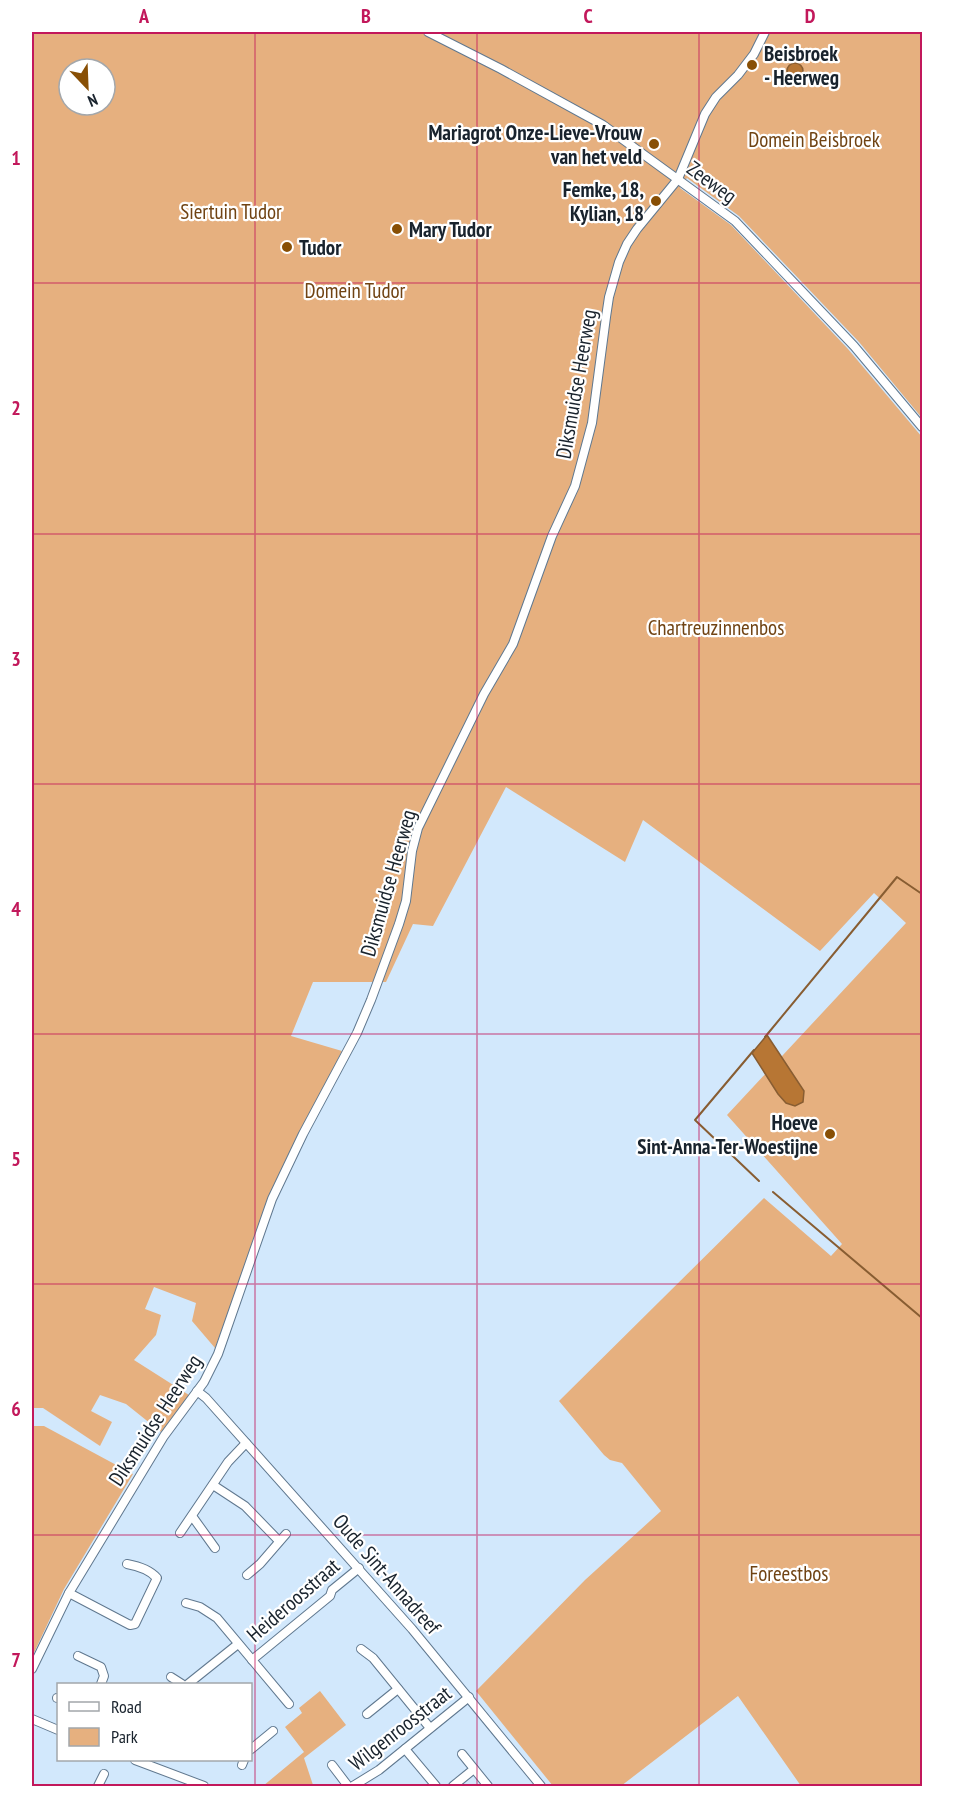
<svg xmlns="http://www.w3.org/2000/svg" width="954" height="1818" font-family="'PT Sans Narrow',sans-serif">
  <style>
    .green { fill: #e6b07f; fill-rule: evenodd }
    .water { fill: #b77634; stroke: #885d32; stroke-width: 1.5 }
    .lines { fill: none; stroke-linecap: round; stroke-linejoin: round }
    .stream { stroke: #885d32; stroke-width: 2 }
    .street-casing { stroke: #60788f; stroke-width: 10 }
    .street { stroke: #fff; stroke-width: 8 }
    .grid { fill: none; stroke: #c2185b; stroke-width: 1.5; stroke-opacity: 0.55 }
    .poi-dot { fill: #884f05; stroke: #fff; stroke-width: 2 }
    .labels { text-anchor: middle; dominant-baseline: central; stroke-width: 4.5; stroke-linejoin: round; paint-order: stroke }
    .poi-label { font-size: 21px; font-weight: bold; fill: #19232d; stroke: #fff; text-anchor: start }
    .park-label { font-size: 21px; fill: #704313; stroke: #fff }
    .street-label { font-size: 21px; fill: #19232d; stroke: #fff }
    .neatline { fill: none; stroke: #c2185b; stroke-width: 2 }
    .grid-label { font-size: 20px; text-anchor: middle; font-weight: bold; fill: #c2185b }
  </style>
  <rect width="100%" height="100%" fill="#d2e8fc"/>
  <g class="green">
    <path d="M32 32H922V418L859 342 739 216 687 178 680 188 731 225 848 349 922 437V1786H801L738 1696 621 1786H553L476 1691 585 1580 661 1511 622 1463 610 1460 604 1455 559 1401 764 1198 831 1256 842 1244 727 1115 906 923 874 893 820 951 643 820 625 862 506 787 433 926 413 924 386 982H313L291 1036 342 1051 277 1179 215 1348 192 1321 196 1303 154 1287 145 1309 161 1315 156 1335 134 1360 189 1395 161 1432 126 1404 100 1395 91 1411 112 1422 100 1446 43 1408H32ZM69 69H105V105H69Z"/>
    <polygon points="32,1426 44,1426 133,1474 64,1589 32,1657"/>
    <polygon points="320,1691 346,1725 304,1758 313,1785 307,1786 263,1786 304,1752 285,1727 302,1713 299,1708"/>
  </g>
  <g class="water">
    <circle cx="795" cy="71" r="8"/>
    <polygon points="767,1035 804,1091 803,1102 795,1106 786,1103 778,1094 752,1053"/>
  </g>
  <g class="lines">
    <g class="stream">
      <polyline points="765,1037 897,877 922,894"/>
      <polyline points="754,1050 695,1120 759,1181"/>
      <polyline points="773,1192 922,1318"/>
    </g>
    <defs>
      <g id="street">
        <polyline points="428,32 501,69 603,125 735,221 854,346 922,427"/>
        <polyline points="197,1391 206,1398 412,1629 541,1786"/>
        <polyline points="213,1485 245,1506 279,1541"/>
        <polyline points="192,1516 215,1548"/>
        <polyline points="180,1533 228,1462 246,1443"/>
        <polyline points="247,1575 260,1564 286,1534"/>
        <path d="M69 1593 130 1625 135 1624 157 1578C150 1570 138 1566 127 1564"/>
        <polyline points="186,1603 200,1607 217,1618 289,1704"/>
        <polyline points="361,1649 373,1658 430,1728"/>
        <polyline points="78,1656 101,1667 104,1676 101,1684"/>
        <polyline points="252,1660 330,1596 332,1590 359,1568"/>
        <polyline points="32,1669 69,1593 164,1436 204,1382 218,1354 272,1199 303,1134 357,1033 371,1000 399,924 406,901 412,851 418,828 484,694 513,644 552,536 575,486 592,423 606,317 609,297 619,262 627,244 637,229 678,179 705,114 716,97 738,75 754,54 765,32"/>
        <polyline points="171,1677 182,1684"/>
        <polyline points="188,1684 238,1644"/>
        <polyline points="57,1698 58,1698"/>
        <polyline points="367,1714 398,1689"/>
        <polyline points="32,1719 58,1730"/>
        <polyline points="405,1749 436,1786"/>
        <polyline points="250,1750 273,1731"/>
        <polyline points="462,1754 488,1786"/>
        <polyline points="135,1760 204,1786"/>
        <polyline points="242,1765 244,1760"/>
        <polyline points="332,1765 348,1786"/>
        <polyline points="98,1786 104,1774"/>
        <polyline points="353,1786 379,1770 469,1697"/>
        <polyline points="453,1786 474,1769"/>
      </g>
    </defs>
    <use href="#street" class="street-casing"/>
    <use href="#street" class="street"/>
  </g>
  <path class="grid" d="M255 32V1786M477 32V1786M699 32V1786M32 283H922M32 534H922M32 784H922M32 1034H922M32 1284H922M32 1535H922"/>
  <g class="poi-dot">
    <circle cx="752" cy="65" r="6"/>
    <circle cx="654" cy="144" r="6"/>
    <circle cx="656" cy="201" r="6"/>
    <circle cx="397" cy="229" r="6"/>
    <circle cx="287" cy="247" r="6"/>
    <circle cx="830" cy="1134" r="6"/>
  </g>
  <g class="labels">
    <g class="poi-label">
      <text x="764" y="53">Beisbroek<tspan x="764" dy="24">- Heerweg</tspan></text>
      <text x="642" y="132" text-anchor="end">Mariagrot Onze-Lieve-Vrouw<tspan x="642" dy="24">van het veld</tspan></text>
      <text x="644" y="189" text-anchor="end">Femke, 18,<tspan x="644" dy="24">Kylian, 18</tspan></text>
      <text x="409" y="229">Mary Tudor</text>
      <text x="299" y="247">Tudor</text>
      <text x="818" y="1122" text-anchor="end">Hoeve<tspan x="818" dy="24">Sint-Anna-Ter-Woestijne</tspan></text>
    </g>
    <g class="park-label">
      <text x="814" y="139">Domein Beisbroek</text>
      <text x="231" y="211">Siertuin Tudor</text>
      <text x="355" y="290">Domein Tudor</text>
      <text x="716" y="627">Chartreuzinnenbos</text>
      <text x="789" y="1573">Foreestbos</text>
    </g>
    <g class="street-label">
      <text transform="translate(712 182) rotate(36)">Zeeweg</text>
      <text transform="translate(576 384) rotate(-80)">Diksmuidse Heerweg</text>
      <text transform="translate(388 883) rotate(-74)">Diksmuidse Heerweg</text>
      <text transform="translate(155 1420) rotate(-57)">Diksmuidse Heerweg</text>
      <text transform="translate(387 1574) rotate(49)">Oude Sint-Annadreef</text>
      <text transform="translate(293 1600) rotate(-41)">Heideroosstraat</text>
      <text transform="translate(400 1728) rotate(-38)">Wilgenroosstraat</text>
    </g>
  </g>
  <rect width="954" height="1818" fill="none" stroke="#ffffff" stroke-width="66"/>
  <rect x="57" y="1683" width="195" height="78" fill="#ffffff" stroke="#a3a7ab" stroke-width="1.5"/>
  <rect x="69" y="1702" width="30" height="9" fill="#ffffff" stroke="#a3a7ab" stroke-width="1.5"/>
  <text x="111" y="1713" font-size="18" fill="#19232d">Road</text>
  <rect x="69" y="1728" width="30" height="18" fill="#e6b07f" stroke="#a3a7ab" stroke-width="1.5"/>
  <text x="111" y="1743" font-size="18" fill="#19232d">Park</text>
  <g transform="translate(87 87) rotate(157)"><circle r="28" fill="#ffffff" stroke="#a3a7ab" stroke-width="1.5"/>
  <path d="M0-4.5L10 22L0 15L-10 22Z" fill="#884f05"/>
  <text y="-9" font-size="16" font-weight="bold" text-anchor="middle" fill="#19232d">N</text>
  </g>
  <rect x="33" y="33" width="888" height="1752" class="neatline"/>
  <g class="grid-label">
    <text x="144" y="23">A</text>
    <text x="366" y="23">B</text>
    <text x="588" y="23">C</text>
    <text x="810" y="23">D</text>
    <text x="16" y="165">1</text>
    <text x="16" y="415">2</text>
    <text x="16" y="666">3</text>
    <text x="16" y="916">4</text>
    <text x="16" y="1166">5</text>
    <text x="16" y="1416">6</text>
    <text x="16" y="1667">7</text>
  </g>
</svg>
